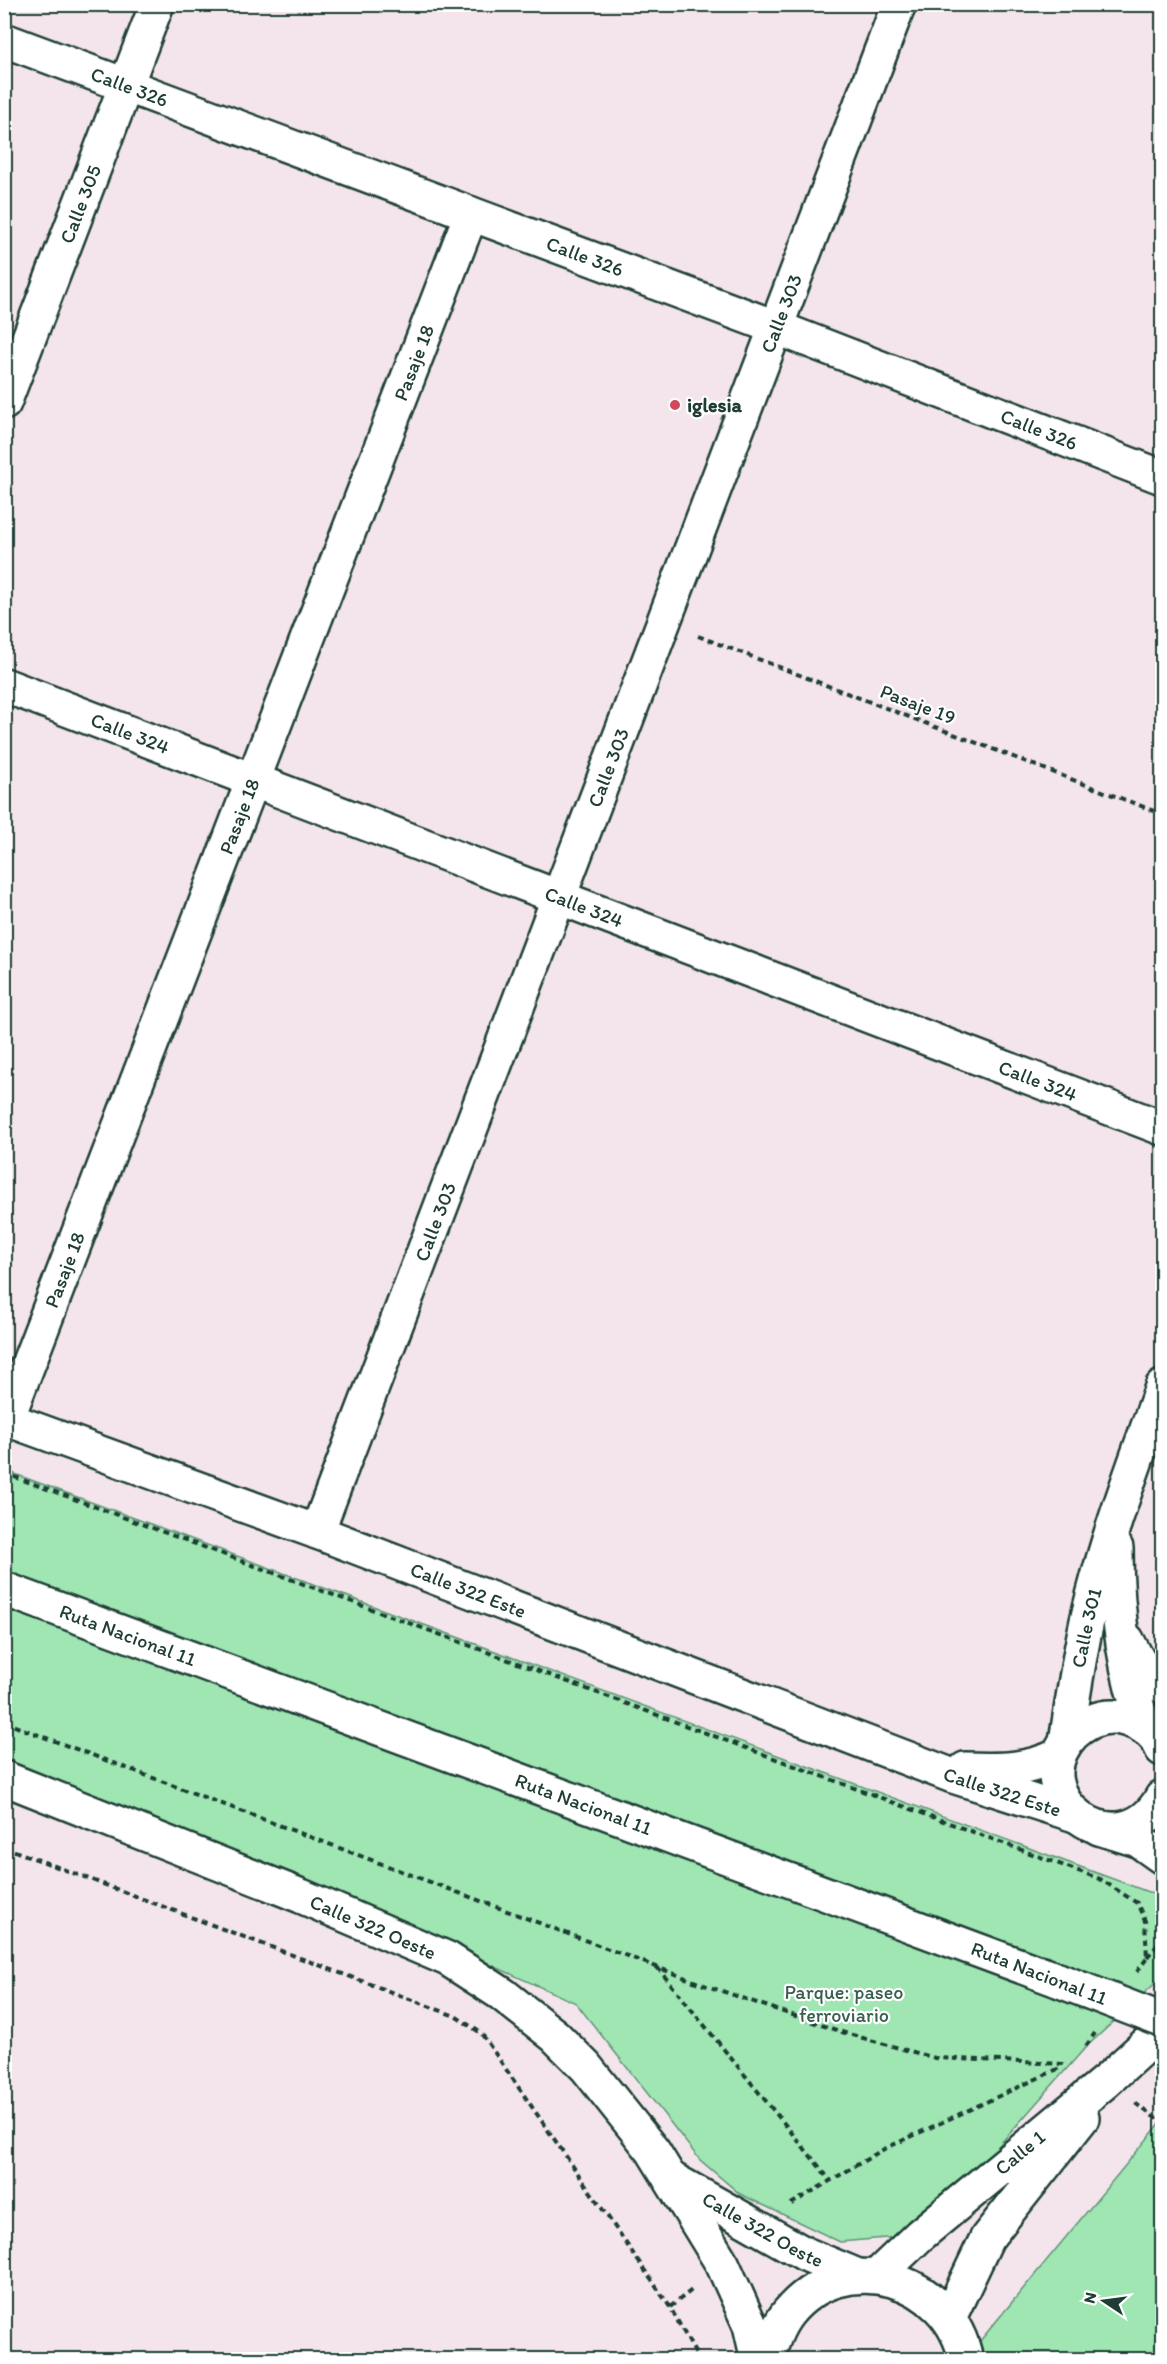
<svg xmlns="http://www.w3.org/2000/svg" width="1167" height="2364" font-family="Itim,sans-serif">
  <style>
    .green { fill: #9fe6b3; stroke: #5f9274; stroke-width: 1.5 }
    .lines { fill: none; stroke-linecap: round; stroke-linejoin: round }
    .minor-casing { stroke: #1f3d34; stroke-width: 38 }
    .tertiary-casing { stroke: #1f3d34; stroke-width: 38 }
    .trunk-casing { stroke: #1f3d34; stroke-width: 38 }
    .path { stroke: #1f3d34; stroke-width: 4; stroke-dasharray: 6 4.5; stroke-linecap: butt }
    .minor { stroke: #fff; stroke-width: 33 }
    .tertiary { stroke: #fff; stroke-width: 33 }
    .trunk { stroke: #fff; stroke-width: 33 }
    .trunk-bridge-casing { stroke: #1f3d34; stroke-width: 38; stroke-linecap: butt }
    .trunk-bridge { stroke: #fff; stroke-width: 33 }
    .poi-dot { fill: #d1495b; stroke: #fff; stroke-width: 2 }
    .labels { text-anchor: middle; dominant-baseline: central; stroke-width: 4.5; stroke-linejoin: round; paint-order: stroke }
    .street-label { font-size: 20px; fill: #1f3d34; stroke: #fff }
    .poi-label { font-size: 20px; font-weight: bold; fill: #1f3d34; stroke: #fff; text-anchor: start }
    .park-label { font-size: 20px; fill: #395f4d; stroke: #fff }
  </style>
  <rect width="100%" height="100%" fill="#f4e5ed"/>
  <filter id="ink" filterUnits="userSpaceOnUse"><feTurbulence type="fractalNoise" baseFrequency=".0167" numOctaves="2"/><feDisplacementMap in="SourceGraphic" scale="12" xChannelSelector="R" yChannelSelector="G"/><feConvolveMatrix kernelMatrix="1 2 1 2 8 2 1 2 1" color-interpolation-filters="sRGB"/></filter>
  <g filter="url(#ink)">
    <g class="green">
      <polygon points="4,1470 1162,1897 1162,1977 1085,2048 920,2235 840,2242 740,2194 700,2160 576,2003 249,1857 5,1761"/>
      <polygon points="1162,2121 1162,2359 965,2359"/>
    </g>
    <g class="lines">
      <defs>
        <g id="minor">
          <path id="s1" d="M4 40 775 327 1162 477"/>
          <path id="s2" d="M4 403 157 4"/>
          <path id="s3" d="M4 685 1162 1128"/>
          <path id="s4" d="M7 1419 471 214"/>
          <path id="s5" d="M317 1532 899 4"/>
          <path d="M1116 1548C1116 1609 1123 1671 1145 1728"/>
          <polyline points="1127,1640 1139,1662 1162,1686"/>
          <path id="s6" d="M1066 1742C1074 1692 1081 1641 1094 1592 1112 1523 1138 1455 1162 1387"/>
          <polyline points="1099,1828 1138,1840 1162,1857"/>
          <path id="s7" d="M877 2276 920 2235 1106 2081 1162 2030"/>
          <polyline points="949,2318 987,2238 1082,2118"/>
        </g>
        <g id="tertiary">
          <path id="s8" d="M4 1418 317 1532 953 1776 1075 1815"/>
          <path d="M1162 1749C1154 1730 1135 1720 1115 1717 1099 1716 1084 1724 1073 1734 1015 1796 1120 1874 1162 1797"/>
          <path d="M965 1769C998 1770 1029 1771 1059 1755"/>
          <path id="s9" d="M4 1778 301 1896 448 1959 502 1994 555 2036 586 2067 653 2151 723 2265 750 2325 758 2360"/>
          <path id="s10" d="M672 2179 805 2254 858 2276"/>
          <path d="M767 2360C772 2343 777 2327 788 2313 843 2246 950 2276 966 2360"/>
        </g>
        <g id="trunk">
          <path id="s11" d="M4 1589 1058 1980"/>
        </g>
      </defs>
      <use href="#minor" class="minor-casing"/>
      <use href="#tertiary" class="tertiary-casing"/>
      <use href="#trunk" class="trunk-casing"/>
      <g class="path">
        <polyline points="698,636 1162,814"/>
        <polyline points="4,1473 1100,1879 1137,1903 1145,1921 1147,1958 1137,1972"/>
        <polyline points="4,1722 707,1986 845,2033 935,2058 1064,2064"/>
        <polyline points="4,1847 455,2016 481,2033 670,2307 699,2360"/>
        <polyline points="1147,1957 1162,1940"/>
        <polyline points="657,1967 830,2180"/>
        <polyline points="1086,2046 1095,2033"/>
        <polyline points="1135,2103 1162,2123"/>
        <polyline points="791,2204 884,2149 1062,2067"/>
        <polyline points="670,2307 693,2289"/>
      </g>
      <use href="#minor" class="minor"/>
      <use href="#tertiary" class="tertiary"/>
      <use href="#trunk" class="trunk"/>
      <defs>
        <polyline id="trunk-bridge" points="1058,1980 1162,2020"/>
      </defs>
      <use href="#trunk-bridge" class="trunk-bridge-casing"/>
      <use href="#trunk-bridge" class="trunk-bridge"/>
    </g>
  </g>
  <circle class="poi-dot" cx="675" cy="405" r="6"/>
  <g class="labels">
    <g class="street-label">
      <text stroke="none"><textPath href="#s1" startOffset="134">Calle 326</textPath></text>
      <text stroke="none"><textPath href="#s2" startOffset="213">Calle 305</textPath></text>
      <text stroke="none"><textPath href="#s1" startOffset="620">Calle 326</textPath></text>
      <text stroke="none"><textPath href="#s5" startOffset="1304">Calle 303</textPath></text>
      <text stroke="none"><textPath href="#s4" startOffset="1132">Pasaje 18</textPath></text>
      <text stroke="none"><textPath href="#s1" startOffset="1106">Calle 326</textPath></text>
      <text transform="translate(918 704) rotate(21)">Pasaje 19</text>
      <text stroke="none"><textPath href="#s3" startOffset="135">Calle 324</textPath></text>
      <text stroke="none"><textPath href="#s5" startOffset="818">Calle 303</textPath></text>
      <text stroke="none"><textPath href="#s4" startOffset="646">Pasaje 18</textPath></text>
      <text stroke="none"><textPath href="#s3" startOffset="621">Calle 324</textPath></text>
      <text stroke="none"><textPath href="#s3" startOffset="1107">Calle 324</textPath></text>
      <text stroke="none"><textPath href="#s5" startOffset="332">Calle 303</textPath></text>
      <text stroke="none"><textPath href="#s4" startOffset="160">Pasaje 18</textPath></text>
      <text stroke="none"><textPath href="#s8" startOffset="495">Calle 322 Este</textPath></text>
      <text stroke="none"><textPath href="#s6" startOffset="116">Calle 301</textPath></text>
      <text stroke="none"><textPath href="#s11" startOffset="132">Ruta Nacional 11</textPath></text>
      <text stroke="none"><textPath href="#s8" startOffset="1066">Calle 322 Este</textPath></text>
      <text stroke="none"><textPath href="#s11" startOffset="618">Ruta Nacional 11</textPath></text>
      <text stroke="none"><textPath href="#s9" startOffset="398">Calle 322 Oeste</textPath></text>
      <text transform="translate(1039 1973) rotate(21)">Ruta Nacional 11</text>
      <text stroke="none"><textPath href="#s7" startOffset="189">Calle 1</textPath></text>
      <text stroke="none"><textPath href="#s10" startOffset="104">Calle 322 Oeste</textPath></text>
    </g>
    <g class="poi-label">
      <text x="687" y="405">iglesia</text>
    </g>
    <g class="park-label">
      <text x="844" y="1992">Parque: paseo<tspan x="844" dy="23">ferroviario</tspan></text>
    </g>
  </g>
  <rect width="1167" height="2364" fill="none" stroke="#fff" stroke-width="24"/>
  <rect x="12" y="12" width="1143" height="2340" fill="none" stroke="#1f3d34" stroke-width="2" filter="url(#ink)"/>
  <g transform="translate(1104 2301) rotate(283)" stroke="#ffffff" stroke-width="4.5" paint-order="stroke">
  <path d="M0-4.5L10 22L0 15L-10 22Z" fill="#1f3d34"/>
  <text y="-9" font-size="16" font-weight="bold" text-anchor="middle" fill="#1f3d34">N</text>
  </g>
</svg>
